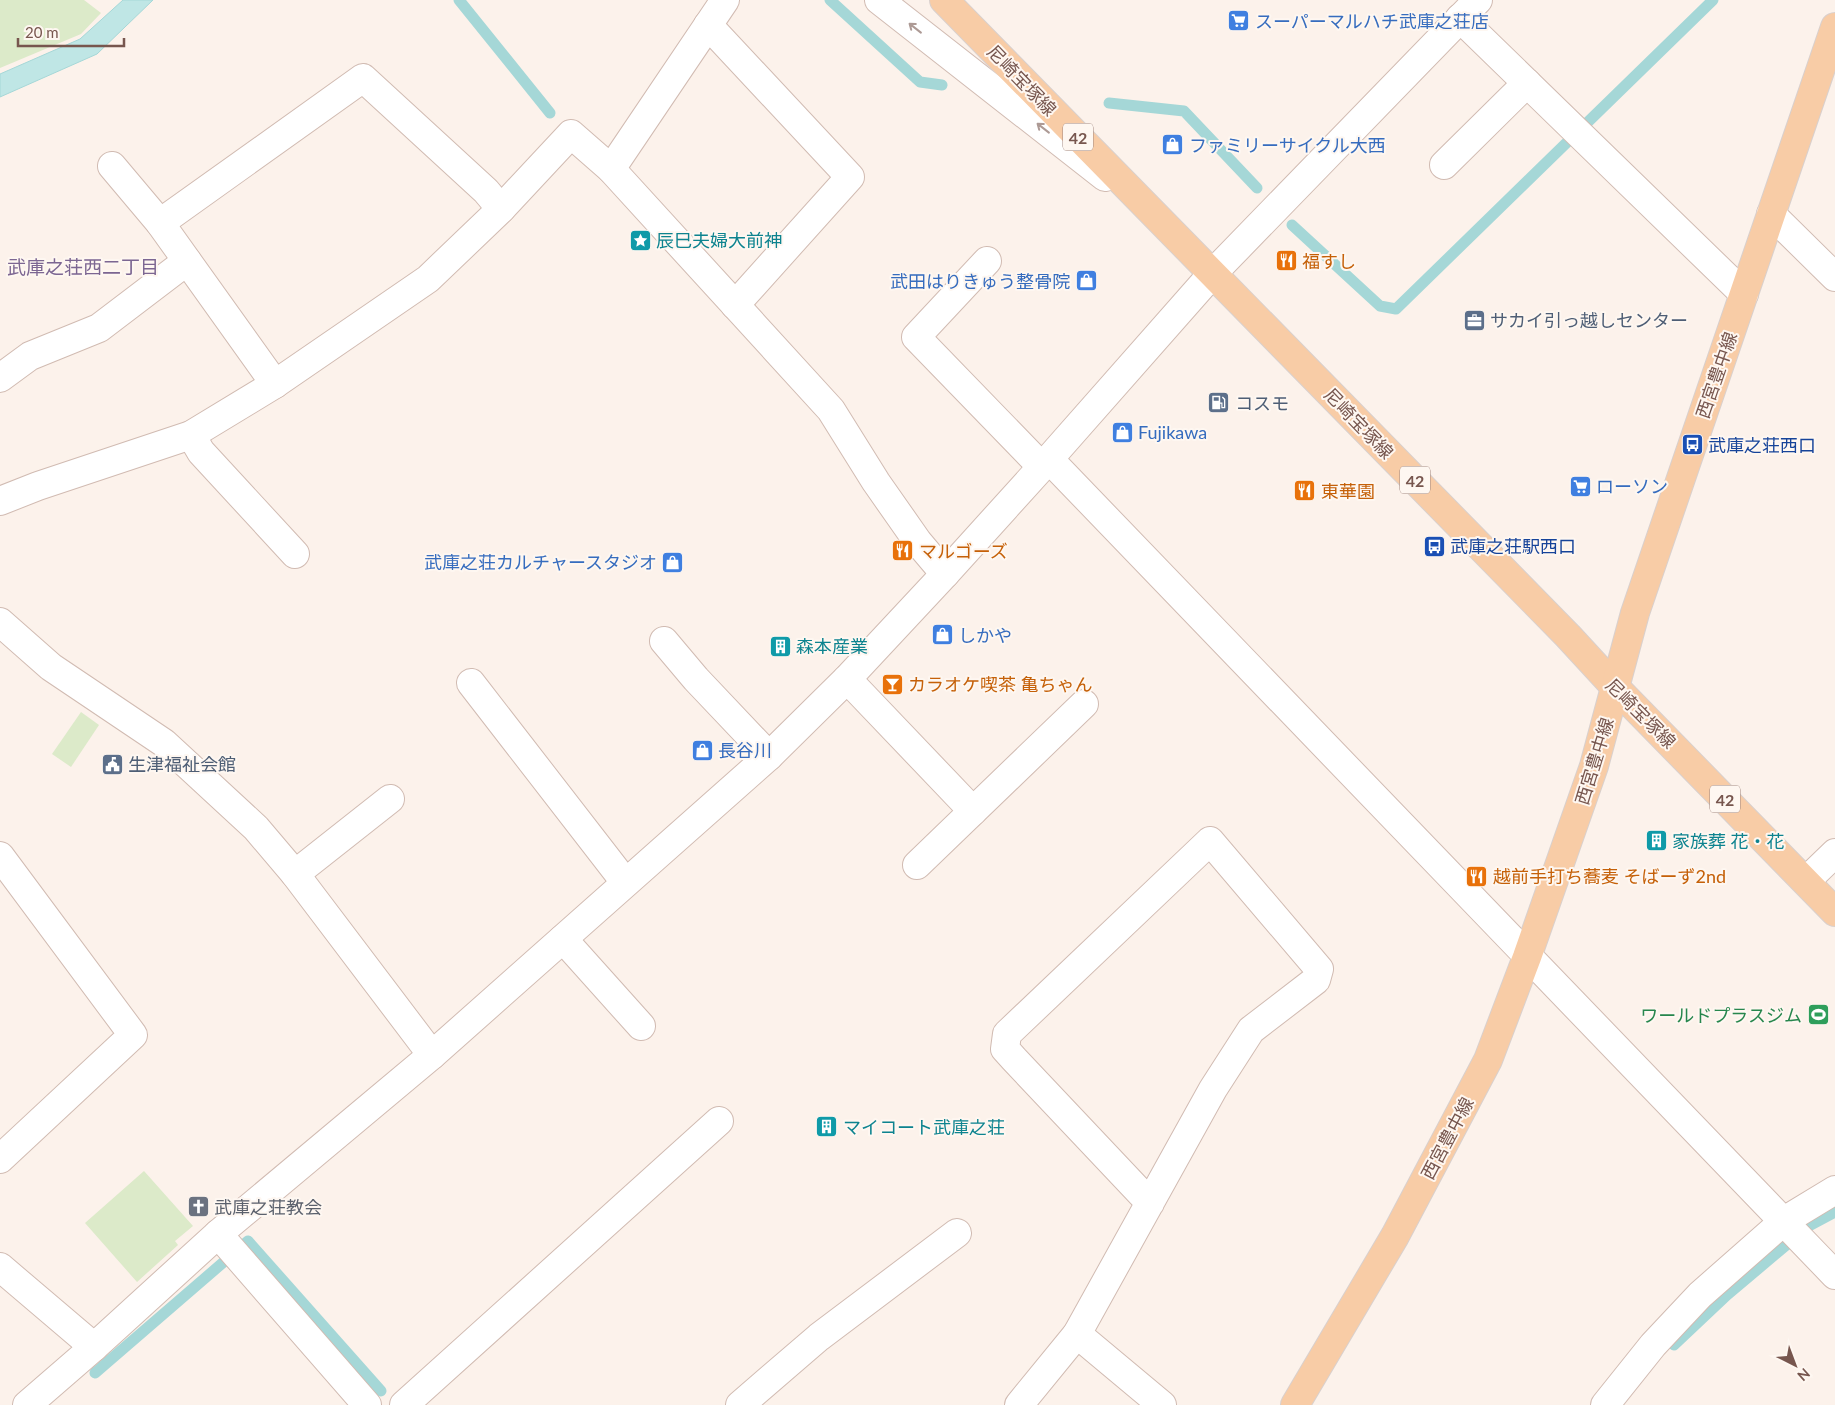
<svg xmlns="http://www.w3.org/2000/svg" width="1835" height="1405" font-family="Lato,'Noto Sans JP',sans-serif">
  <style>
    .green { fill: #dceac9 }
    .water { fill: #bfe6e5; stroke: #a5d7d7 }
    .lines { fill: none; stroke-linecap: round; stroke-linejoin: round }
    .stream { stroke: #a5d7d7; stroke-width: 11 }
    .minor-casing { stroke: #d1bbb2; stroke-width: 30 }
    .major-casing { stroke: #d9d0cd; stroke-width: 30 }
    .minor { stroke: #fff; stroke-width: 28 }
    .major { stroke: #f8cca6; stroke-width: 28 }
    .oneway { stroke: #ad9a95 }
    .labels { text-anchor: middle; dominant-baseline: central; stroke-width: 4; stroke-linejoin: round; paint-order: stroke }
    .shield { fill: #fef7f1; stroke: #a0867f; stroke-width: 1 }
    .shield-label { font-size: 16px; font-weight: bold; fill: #77564e }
    .shop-label { font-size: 18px; fill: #366cbe; stroke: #fef7f1; text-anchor: start }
    .street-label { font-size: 18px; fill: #77564e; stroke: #fef7f1 }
    .culture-label { font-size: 18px; fill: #0d838f; stroke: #fef7f1; text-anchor: start }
    .food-label { font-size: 18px; fill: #c56008; stroke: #fef7f1; text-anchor: start }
    .service-label { font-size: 18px; fill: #4e5e75; stroke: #fef7f1; text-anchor: start }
    .transit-label { font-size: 18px; fill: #164399; stroke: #fef7f1; text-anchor: start }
    .leisure-label { font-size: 18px; fill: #27864d; stroke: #fef7f1; text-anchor: end }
    .worship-label { font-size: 18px; fill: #5b616d; stroke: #fef7f1; text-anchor: start }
    .neighbourhood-label { font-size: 19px; fill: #7c6692; stroke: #fef7f1 }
  </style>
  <rect width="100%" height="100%" fill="#fcf2eb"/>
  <g class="green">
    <polygon points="0,0 84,0 101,13 81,34 0,68"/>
    <polygon points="81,712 99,725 71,767 52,754"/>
    <polygon points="144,1171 193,1226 175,1241 178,1245 137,1282 85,1223"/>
  </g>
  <polygon class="water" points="123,0 153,0 97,54 0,97 0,74 80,39"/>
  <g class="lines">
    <g class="stream">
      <polyline points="459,0 550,113"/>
      <polyline points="830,0 920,82 942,85"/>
      <polyline points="1109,103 1184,111 1257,188"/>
      <polyline points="1292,225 1380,306 1396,309 1713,0"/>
      <polyline points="1674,1345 1727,1295 1809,1226 1835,1212"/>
      <polyline points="95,1373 248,1241 381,1391"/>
    </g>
    <defs>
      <g id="minor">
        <polyline points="879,0 1105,177"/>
        <polyline points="1460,18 1744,294"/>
        <polyline points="708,25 850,177 735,305"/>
        <polyline points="1444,165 1527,83"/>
        <polyline points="112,166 160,223 275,384"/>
        <polyline points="611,169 831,410 876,482 918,542 945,574"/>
        <polyline points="1771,214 1835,277"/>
        <polyline points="160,223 363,78 486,191 501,209"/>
        <polyline points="987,261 916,337 1042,467"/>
        <polyline points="0,378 30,356 99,328 187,261"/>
        <polyline points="191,435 201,452 295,554"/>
        <polyline points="1049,459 1835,1275"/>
        <polyline points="0,501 38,486 191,435 275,384 428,279 501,209 571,134 611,169 725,0"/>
        <polyline points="0,622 51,667 164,743 256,828 295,874 432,1055"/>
        <polyline points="664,641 696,679 769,756"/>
        <polyline points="847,679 973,811"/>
        <polyline points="471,683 625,882"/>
        <polyline points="0,856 133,1035 0,1159"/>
        <polyline points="917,865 1084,704"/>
        <polyline points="295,874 390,799"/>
        <polyline points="1806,881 1835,853"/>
        <polyline points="563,939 641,1026"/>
        <polyline points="218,1234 367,1405"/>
        <polyline points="0,1267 94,1347"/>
        <polyline points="1077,1334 1162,1405"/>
        <polyline points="27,1405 94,1347 218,1234 432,1055 769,756 847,679 945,574 1049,459 1213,273 1478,0"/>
        <polyline points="404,1405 719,1121"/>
        <polyline points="740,1405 819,1337 957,1233"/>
        <polyline points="1019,1405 1077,1334 1213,1089 1251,1030 1316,980 1319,969 1210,841 1007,1034 1005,1049 1014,1059 1150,1203"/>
        <polyline points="1605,1405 1653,1345 1700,1295 1784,1221 1835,1190"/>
      </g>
      <g id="major">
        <polyline points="944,0 1568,636 1615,687 1835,912"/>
        <polyline points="1295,1405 1395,1236 1488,1060 1527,957 1594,766 1635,613 1835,27"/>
      </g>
    </defs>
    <use href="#minor" class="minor-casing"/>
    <use href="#major" class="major-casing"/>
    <use href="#minor" class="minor"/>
    <use href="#major" class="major"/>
  </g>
  <defs><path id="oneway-shaft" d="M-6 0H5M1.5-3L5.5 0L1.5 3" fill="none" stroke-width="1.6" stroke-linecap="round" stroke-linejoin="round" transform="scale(1.25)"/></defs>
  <g class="oneway">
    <use href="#oneway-shaft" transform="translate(915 28) rotate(-142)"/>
    <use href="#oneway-shaft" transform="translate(1043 128) rotate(-142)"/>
  </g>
  <defs>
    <symbol id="supermarket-square" viewBox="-11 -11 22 22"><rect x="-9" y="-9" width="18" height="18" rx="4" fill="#3f7fe0" stroke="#fef7f1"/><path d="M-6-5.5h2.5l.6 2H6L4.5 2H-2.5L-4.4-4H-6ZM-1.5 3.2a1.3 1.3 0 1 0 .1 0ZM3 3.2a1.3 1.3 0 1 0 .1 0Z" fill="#fff"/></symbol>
    <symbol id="shop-square" viewBox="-11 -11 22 22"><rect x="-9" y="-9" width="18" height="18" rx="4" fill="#3f7fe0" stroke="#fef7f1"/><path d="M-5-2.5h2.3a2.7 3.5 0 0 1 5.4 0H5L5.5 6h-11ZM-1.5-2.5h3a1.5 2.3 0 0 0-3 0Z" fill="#fff"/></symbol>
    <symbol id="sight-square" viewBox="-11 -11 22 22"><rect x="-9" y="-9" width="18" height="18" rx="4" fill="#0f9aa8" stroke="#fef7f1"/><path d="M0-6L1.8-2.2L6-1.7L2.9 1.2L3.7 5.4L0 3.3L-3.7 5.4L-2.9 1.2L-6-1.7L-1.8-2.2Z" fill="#fff"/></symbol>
    <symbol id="restaurant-square" viewBox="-11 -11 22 22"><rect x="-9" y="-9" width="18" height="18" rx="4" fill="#e8710a" stroke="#fef7f1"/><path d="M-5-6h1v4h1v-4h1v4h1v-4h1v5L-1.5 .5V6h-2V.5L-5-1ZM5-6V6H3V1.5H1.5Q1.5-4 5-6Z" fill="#fff"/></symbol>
    <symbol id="office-square" viewBox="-11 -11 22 22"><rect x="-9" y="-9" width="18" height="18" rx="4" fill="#5c6f8a" stroke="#fef7f1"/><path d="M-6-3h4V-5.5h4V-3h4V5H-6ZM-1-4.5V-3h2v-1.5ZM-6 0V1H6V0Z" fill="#fff"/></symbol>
    <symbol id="fuel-square" viewBox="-11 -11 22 22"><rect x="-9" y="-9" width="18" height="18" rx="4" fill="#5c6f8a" stroke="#fef7f1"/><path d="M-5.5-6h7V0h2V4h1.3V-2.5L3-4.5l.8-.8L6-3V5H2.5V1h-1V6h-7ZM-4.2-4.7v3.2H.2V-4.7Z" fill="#fff"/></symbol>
    <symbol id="bus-square" viewBox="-11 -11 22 22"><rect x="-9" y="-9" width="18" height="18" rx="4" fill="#1a4fb4" stroke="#fef7f1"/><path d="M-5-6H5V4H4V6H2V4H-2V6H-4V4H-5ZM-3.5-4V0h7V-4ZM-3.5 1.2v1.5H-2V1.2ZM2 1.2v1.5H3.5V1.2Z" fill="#fff"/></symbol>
    <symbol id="building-square" viewBox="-11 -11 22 22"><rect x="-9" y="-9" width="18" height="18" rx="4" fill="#0f9aa8" stroke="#fef7f1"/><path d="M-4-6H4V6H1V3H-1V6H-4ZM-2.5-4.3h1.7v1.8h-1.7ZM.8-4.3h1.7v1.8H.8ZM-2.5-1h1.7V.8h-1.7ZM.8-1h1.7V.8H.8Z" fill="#fff"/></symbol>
    <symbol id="bar-square" viewBox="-11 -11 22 22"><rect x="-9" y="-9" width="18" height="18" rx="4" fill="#e8710a" stroke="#fef7f1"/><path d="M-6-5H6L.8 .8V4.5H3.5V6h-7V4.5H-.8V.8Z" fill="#fff"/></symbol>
    <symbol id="civic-square" viewBox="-11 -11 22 22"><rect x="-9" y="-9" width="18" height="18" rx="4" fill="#5c6f8a" stroke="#fef7f1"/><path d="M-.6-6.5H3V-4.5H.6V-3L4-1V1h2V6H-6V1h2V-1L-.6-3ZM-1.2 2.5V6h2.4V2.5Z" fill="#fff"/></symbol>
    <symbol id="stadium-square" viewBox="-11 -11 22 22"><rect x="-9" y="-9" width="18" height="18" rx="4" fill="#2e9e5b" stroke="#fef7f1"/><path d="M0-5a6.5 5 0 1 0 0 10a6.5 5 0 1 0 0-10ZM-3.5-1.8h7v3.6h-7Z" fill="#fff"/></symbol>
    <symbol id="church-square" viewBox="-11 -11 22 22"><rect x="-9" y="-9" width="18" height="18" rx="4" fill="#6b7280" stroke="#fef7f1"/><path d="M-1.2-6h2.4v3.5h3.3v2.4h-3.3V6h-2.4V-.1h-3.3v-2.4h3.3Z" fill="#fff"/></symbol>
  </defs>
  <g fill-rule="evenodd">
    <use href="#supermarket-square" x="1226" y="8" width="25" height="25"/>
    <use href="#shop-square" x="1160" y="132" width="25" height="25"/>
    <use href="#sight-square" x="628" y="228" width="25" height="25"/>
    <use href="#restaurant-square" x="1274" y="248" width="25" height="25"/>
    <use href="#shop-square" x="1074" y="268" width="25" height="25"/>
    <use href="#office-square" x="1462" y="308" width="25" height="25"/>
    <use href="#fuel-square" x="1206" y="390" width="25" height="25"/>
    <use href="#shop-square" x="1110" y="420" width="25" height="25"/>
    <use href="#bus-square" x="1680" y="432" width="25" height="25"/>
    <use href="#supermarket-square" x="1568" y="474" width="25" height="25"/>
    <use href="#restaurant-square" x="1292" y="478" width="25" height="25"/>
    <use href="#bus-square" x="1422" y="534" width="25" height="25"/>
    <use href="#restaurant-square" x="890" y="538" width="25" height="25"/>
    <use href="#shop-square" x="660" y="550" width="25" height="25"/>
    <use href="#shop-square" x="930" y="622" width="25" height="25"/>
    <use href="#building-square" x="768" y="634" width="25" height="25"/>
    <use href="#bar-square" x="880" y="672" width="25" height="25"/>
    <use href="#shop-square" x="690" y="738" width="25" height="25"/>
    <use href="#civic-square" x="100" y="752" width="25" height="25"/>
    <use href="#building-square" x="1644" y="828" width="25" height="25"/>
    <use href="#restaurant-square" x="1464" y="864" width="25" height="25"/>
    <use href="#stadium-square" x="1806" y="1002" width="25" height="25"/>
    <use href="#building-square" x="814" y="1114" width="25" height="25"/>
    <use href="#church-square" x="186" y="1194" width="25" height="25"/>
  </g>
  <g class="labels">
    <g class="shield">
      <rect x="1063" y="123.5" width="30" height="27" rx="4"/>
      <rect x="1400" y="466.5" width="30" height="27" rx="4"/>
      <rect x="1710" y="785.5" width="30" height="27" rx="4"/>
    </g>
    <g class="shield-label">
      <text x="1078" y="137">42</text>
      <text x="1415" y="480">42</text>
      <text x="1725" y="799">42</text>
    </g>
    <g class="shop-label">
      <text x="1255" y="21">スーパーマルハチ武庫之荘店</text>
      <text x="1189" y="145">ファミリーサイクル大西</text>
      <text x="1070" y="281" text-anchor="end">武田はりきゅう整骨院</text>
      <text x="1138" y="432">Fujikawa</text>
      <text x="1596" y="486">ローソン</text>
      <text x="657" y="562" text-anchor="end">武庫之荘カルチャースタジオ</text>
      <text x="958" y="635">しかや</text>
      <text x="718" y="750">長谷川</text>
    </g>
    <g class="street-label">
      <text transform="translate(1022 80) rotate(46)">尼崎宝塚線</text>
      <text transform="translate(1716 375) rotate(-71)">西宮豊中線</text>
      <text transform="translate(1359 423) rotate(46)">尼崎宝塚線</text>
      <text transform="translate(1641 713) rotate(45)">尼崎宝塚線</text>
      <text transform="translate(1594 761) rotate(-73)">西宮豊中線</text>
      <text transform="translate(1447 1138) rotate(-62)">西宮豊中線</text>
    </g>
    <g class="culture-label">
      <text x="656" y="240">辰巳夫婦大前神</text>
      <text x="796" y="646">森本産業</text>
      <text x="1672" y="841">家族葬 花・花</text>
      <text x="843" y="1127">マイコート武庫之荘</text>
    </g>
    <g class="food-label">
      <text x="1302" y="261">福すし</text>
      <text x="1321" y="491">東華園</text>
      <text x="919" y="551">マルゴーズ</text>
      <text x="908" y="684">カラオケ喫茶 亀ちゃん</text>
      <text x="1493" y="876">越前手打ち蕎麦 そばーず2nd</text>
    </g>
    <g class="service-label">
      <text x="1490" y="320">サカイ引っ越しセンター</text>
      <text x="1235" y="403">コスモ</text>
      <text x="128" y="764">生津福祉会館</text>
    </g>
    <g class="transit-label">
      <text x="1708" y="445">武庫之荘西口</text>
      <text x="1450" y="546">武庫之荘駅西口</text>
    </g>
    <g class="leisure-label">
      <text x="1802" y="1015">ワールドプラスジム</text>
    </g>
    <g class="worship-label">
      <text x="214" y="1207">武庫之荘教会</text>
    </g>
    <g class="neighbourhood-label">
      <text x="83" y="266">武庫之荘西二丁目</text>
    </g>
  </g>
  <g transform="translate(1795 1365) rotate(138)" stroke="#fef7f1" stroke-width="4" paint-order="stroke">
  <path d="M0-4L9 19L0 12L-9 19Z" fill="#77564e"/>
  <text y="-8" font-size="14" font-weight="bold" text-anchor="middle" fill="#77564e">N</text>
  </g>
  <path d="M18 38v8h106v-8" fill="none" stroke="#77564e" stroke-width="2.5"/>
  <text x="25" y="38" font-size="15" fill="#77564e" stroke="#fef7f1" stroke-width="4" paint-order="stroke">20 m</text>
</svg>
